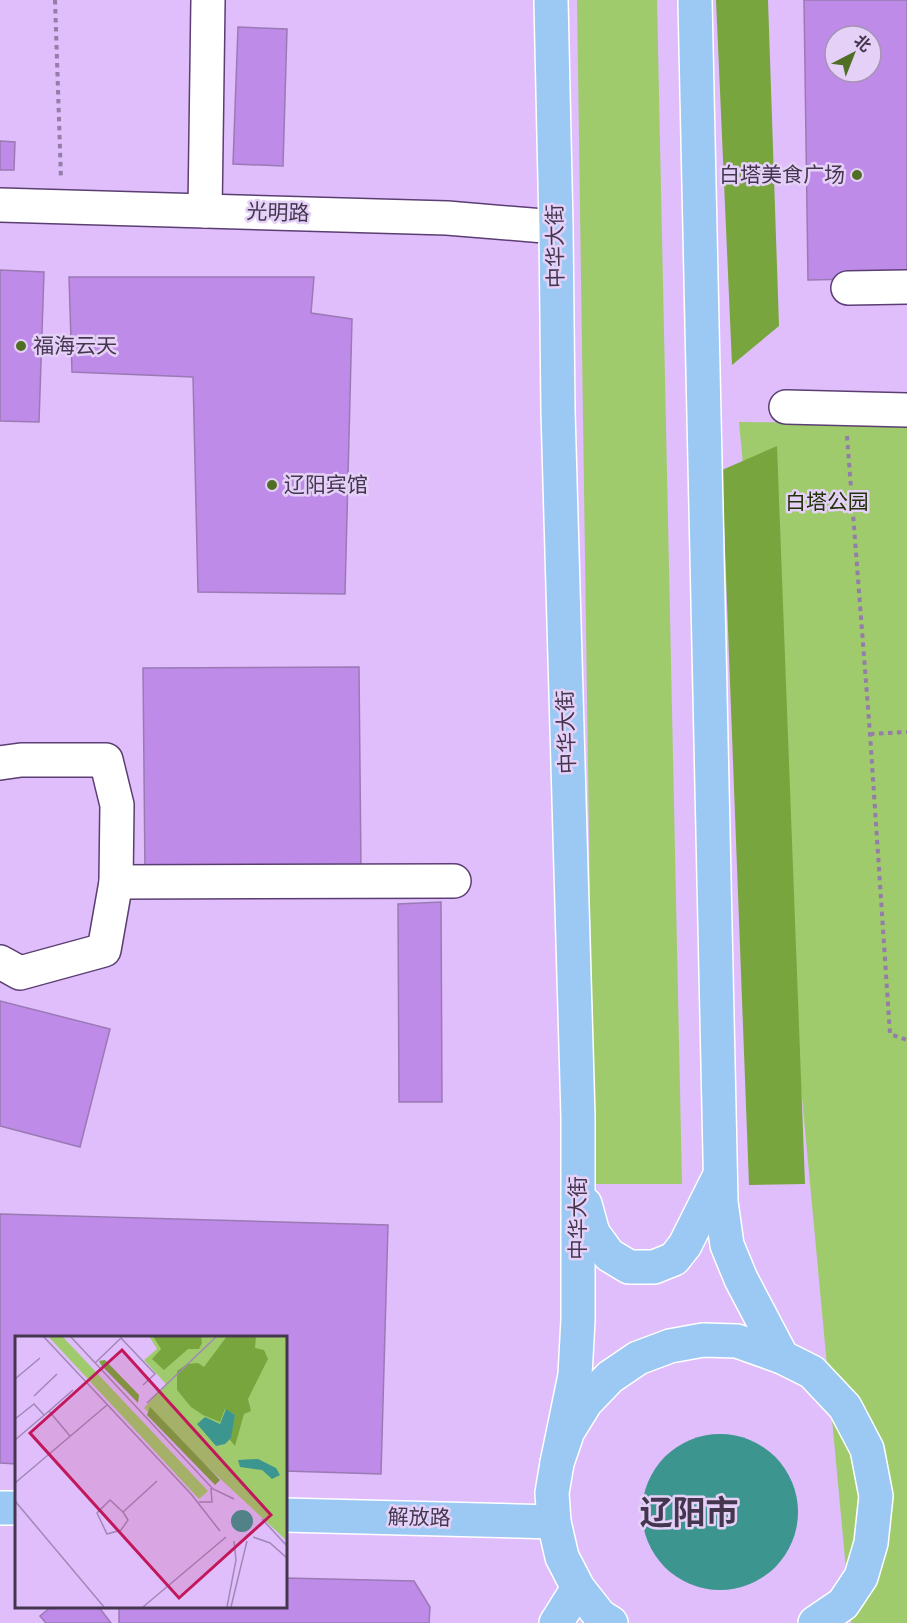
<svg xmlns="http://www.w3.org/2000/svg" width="907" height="1623" font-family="'Sofia Sans Condensed','Noto Sans SC',sans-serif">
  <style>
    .green { fill: #a0cb6c }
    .forest { fill: #79a53e }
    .water { fill: #3c958f }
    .building { fill: #bf8be8; stroke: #9a7ab4; stroke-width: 1.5; fill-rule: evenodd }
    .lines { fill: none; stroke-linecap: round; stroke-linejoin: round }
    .minor-casing { stroke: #5b3e72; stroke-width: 36 }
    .major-casing { stroke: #fff; stroke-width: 36 }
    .path { stroke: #947da8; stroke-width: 4; stroke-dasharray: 4.5 4.5; stroke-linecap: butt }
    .minor { stroke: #fff; stroke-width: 33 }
    .major { stroke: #9bc9f4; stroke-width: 33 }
    .poi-dot { fill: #506f24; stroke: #e5d1f7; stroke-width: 2 }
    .labels { text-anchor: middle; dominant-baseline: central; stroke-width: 5; stroke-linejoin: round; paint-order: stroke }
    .poi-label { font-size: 21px; fill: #44364f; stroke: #e5d1f7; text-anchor: start }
    .street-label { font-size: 21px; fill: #44364f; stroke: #e5d1f7 }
    .park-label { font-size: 21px; fill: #223308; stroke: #e5d1f7 }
    .town-label { font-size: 33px; font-weight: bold; fill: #44364f; stroke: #e5d1f7 }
    .inset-road { fill: none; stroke: #a188b6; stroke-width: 1.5 }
    .view { fill: #c2185b; fill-opacity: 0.15; stroke: #c2185b; stroke-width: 3 }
    .inset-edge { fill: none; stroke: #44364f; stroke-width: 3 }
  </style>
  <rect width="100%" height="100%" fill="#dfbefb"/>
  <g class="green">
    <polygon points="577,0 657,0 682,1184 594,1184"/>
    <polygon points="907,413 907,1623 851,1623 739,422 850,423"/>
  </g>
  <g class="forest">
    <polygon points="716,0 768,0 779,326 732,365"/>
    <polygon points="777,446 805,1184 749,1185 722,470"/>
  </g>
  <circle class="water" cx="720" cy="1512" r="78"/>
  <g class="building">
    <path d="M804 0H907V278L808 280ZM835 36H871V72H835Z"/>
    <polygon points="238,27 287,29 283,166 233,164"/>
    <polygon points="0,141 15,142 14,170 0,170"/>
    <polygon points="0,270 44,272 39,422 0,421"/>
    <polygon points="69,277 314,277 311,313 352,319 345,594 198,592 193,377 72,372"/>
    <polygon points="359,667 361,872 145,873 143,668"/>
    <polygon points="441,902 442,1102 399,1102 398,904"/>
    <polygon points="0,1001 110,1029 80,1147 0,1126"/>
    <polygon points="0,1214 388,1225 381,1474 285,1471 285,1338 16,1338 16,1464 0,1463"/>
    <polygon points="285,1578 414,1581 430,1607 429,1623 119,1623 119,1606 285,1606"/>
    <polygon points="52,1606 98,1606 111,1623 46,1623 40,1616"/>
  </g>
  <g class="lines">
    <defs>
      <g id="minor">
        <polyline points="0,205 447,218 556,227"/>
        <polyline points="205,211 208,0"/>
        <polyline points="848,288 907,287"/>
        <polyline points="786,407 907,410"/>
        <polyline points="0,763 21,760 106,760 117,805 116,882 104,950 20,973 0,962"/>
        <polyline points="116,882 454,881"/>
      </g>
      <g id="major">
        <polyline points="551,0 556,227 558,411 578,1117 578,1320 575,1375 557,1463"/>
        <polyline points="695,0 721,1202 727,1245 741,1279 782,1357"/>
        <polyline points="585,1204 593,1233 609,1255 629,1267 654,1267 674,1259 685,1245 719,1177"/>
        <polyline points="0,1508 16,1508"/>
        <polyline points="285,1515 554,1522"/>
        <polyline points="556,1623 578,1588"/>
        <polyline points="611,1623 600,1616 578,1588 562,1557 554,1522 552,1493 557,1463 568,1431 586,1402 610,1377 638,1358 670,1346 703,1340 737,1341 782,1357 812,1372 845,1407 867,1449 876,1496 871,1543 861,1577 843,1604 815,1623"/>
      </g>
    </defs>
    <use href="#minor" class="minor-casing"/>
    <use href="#major" class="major-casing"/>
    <g class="path">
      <polyline points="55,0 61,179"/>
      <polyline points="847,436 870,734 890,1034 907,1040"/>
      <polyline points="870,734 907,732"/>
    </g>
    <use href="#minor" class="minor"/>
    <use href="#major" class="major"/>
  </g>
  <g class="poi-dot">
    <circle cx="857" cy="175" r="6"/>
    <circle cx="21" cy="346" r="6"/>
    <circle cx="272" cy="485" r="6"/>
  </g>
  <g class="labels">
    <g class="poi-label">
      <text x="845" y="175" text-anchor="end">白塔美食广场</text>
      <text x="33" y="346">福海云天</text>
      <text x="284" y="485">辽阳宾馆</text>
    </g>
    <g class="street-label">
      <text transform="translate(278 213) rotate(2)">光明路</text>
      <text transform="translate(556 246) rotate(-91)">中华大街</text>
      <text transform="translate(567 732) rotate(-92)">中华大街</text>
      <text transform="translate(578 1218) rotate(-90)">中华大街</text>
      <text transform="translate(419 1518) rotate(1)">解放路</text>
    </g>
    <g class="park-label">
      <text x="827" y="502">白塔公园</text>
    </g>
    <g class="town-label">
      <text x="689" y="1514">辽阳市</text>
    </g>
  </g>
  <g transform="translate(15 1336)">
    <rect width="272" height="272" fill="#dfbefb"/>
    <path d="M33 0H47L193 155 184 163ZM134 0H271V204L129 72 151 48 129 24 142 13Z" fill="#a0cb6c"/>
    <path d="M138 0H186L187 7 184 13H173L149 34 137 23 146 13ZM212 0H241L240 12 249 14 253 23 233 63 236 75 229 78 220 110 215 104 220 79 210 73 205 86 188 79 176 71 162 54V35L172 28 183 27 189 31ZM90 24 124 59 123 67 86 29 84 25ZM135 71 205 144 200 149 132 79Z" fill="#79a53e"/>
    <path d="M211 73 220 79 216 102 210 108 201 110 182 88 190 81 205 88ZM243 123 261 132 265 139 257 143 247 134 225 131 223 124ZM216 185a11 11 0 1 1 22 0a11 11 0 1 1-22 0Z" fill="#3c958f"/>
    <path class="inset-road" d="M28 0 176 158 205 195M55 0 198 153 219 163M80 27 106 2 140 38 128 49M0 43 25 22M19 60 42 38M132 67 202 0M34 75 58 54M0 83 19 68 29 79M0 104 34 75 55 100M0 147 92 69M0 165 89 271M184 166H197L196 152M108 176 113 184 106 194 92 198 82 177 95 164 108 176 142 145M247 183 272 210M238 201 255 207 272 222M128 271 211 201M212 271 221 224 219 205M216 271 232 205"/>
    <path class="view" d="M107 14 256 179 164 262 15 97Z"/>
    <rect width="272" height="272" class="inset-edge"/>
  </g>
  <g transform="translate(853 54) rotate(42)"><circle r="28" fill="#e5d1f7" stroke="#a593b4" stroke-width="1.5"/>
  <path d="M0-4.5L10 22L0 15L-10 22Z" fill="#506f24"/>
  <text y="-9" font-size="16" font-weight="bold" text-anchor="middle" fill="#44364f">北</text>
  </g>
</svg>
